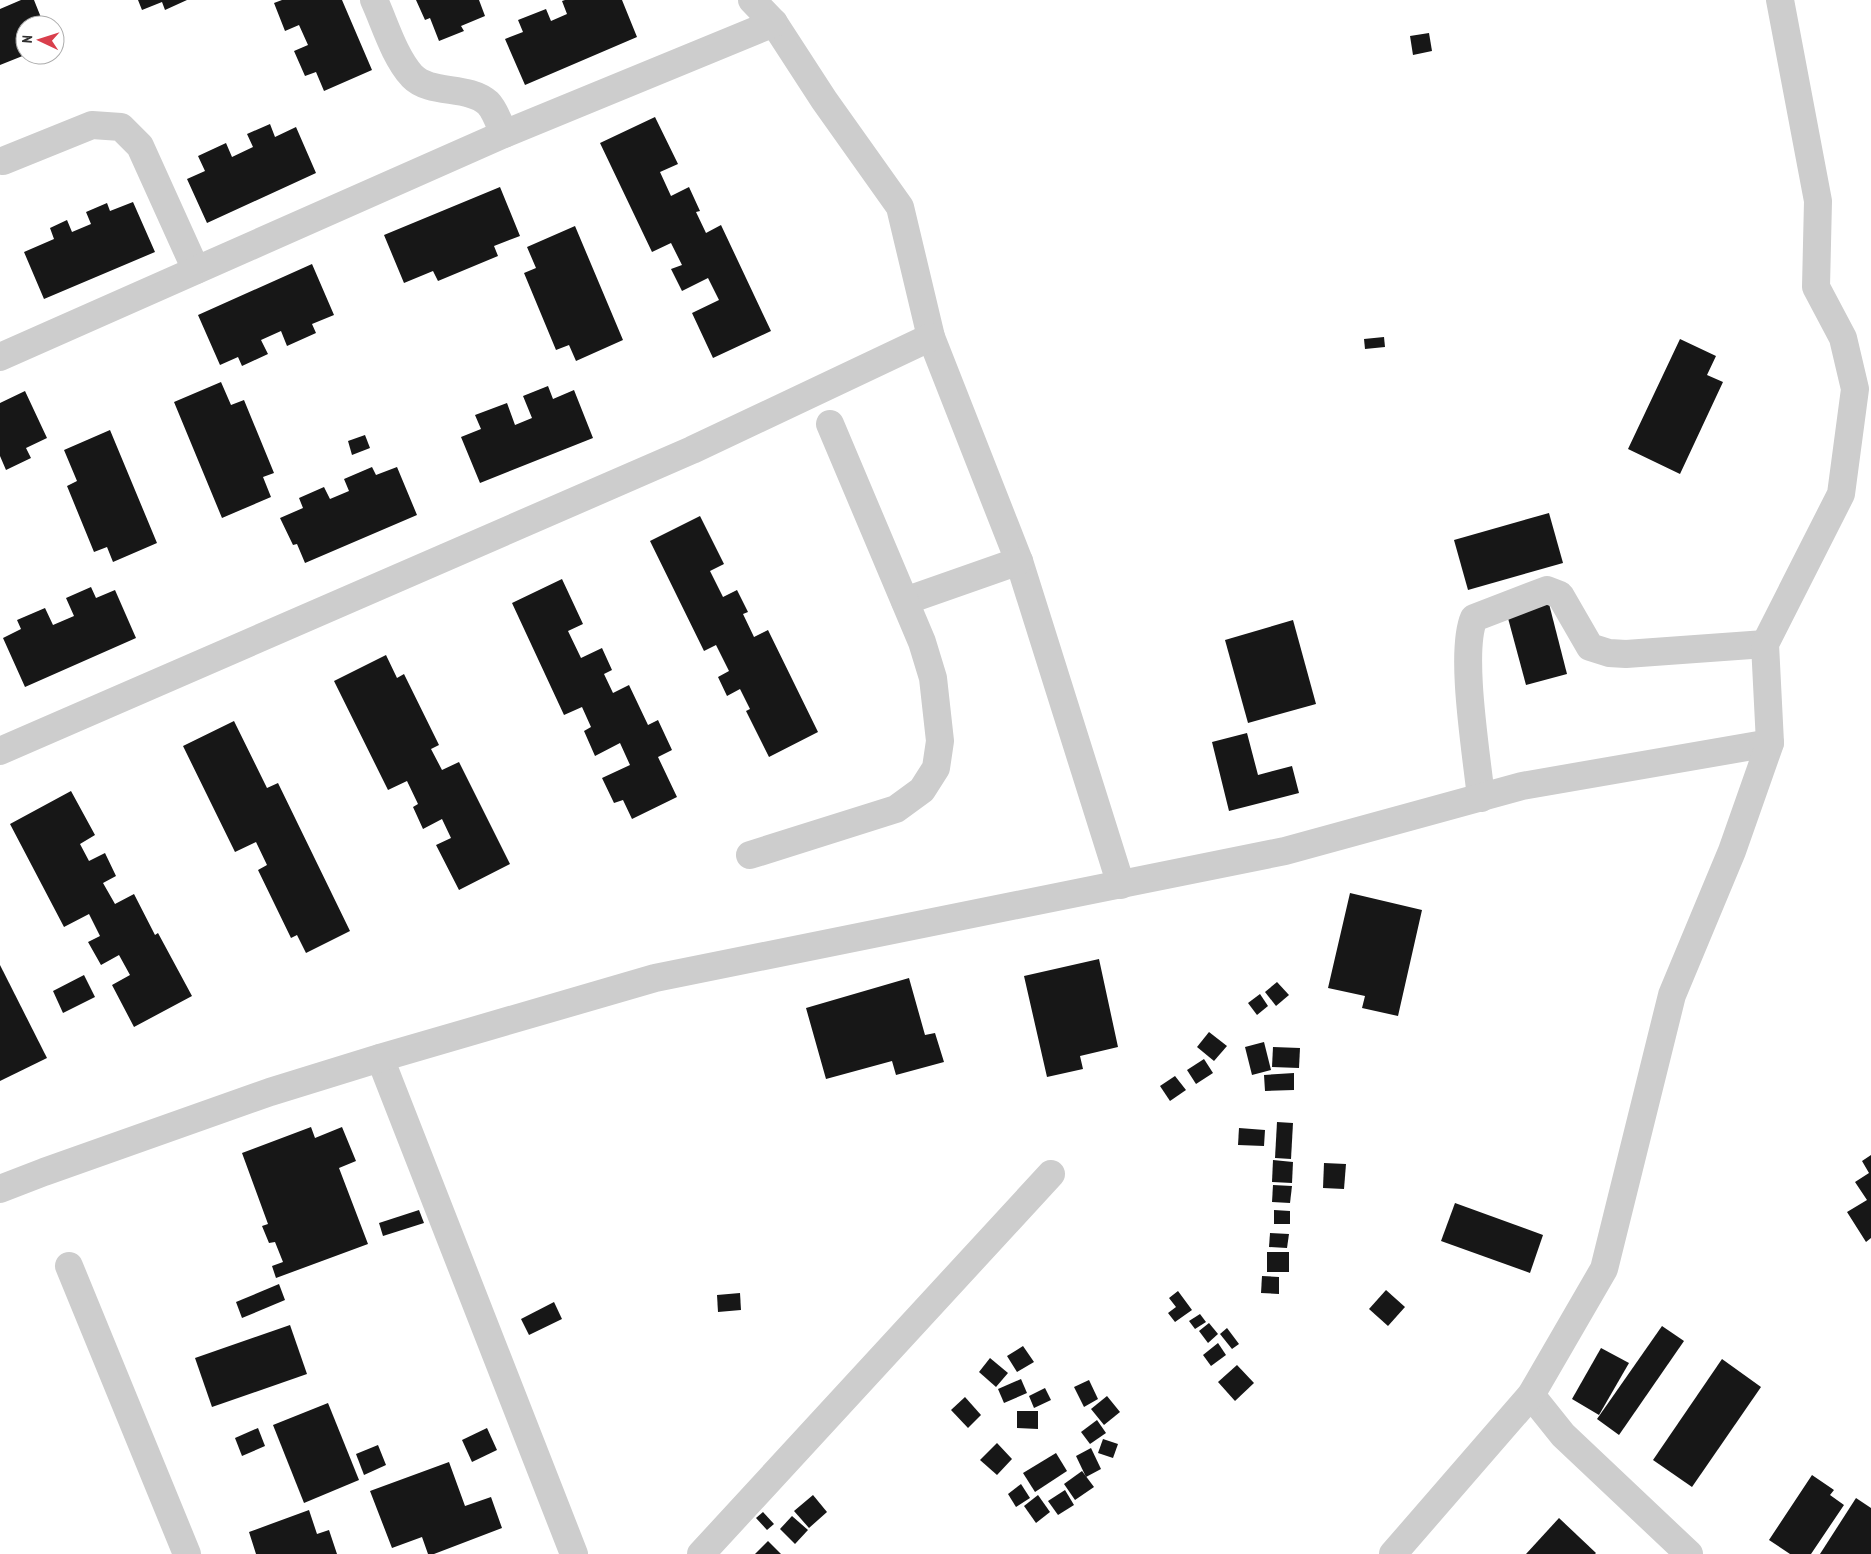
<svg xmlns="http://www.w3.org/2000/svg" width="1871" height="1554" font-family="'PT Sans Narrow',sans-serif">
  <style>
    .building { fill: #171717 }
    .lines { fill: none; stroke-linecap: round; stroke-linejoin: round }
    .minor { stroke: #cdcdcd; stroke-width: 28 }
  </style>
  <rect width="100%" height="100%" fill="#fff"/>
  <g class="building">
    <polygon points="21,0 34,0 44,25 25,25 25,55 0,65 0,9"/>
    <polygon points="138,0 187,0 165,10 162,2 142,10"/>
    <polygon points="282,0 342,0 372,70 324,91 316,72 305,76 294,51 308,45 299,25 285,31 274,3"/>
    <polygon points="416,0 479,0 485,16 461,26 464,31 439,41 430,18 425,20"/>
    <polygon points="565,0 622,0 637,37 525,85 505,39 523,32 518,20 546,9 551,21 567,14 562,1"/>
    <polygon points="1429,33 1432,51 1413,55 1410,36"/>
    <polygon points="655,117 678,164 660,172 671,196 689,187 700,211 696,212 706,233 721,225 771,331 713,358 692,313 719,300 708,278 682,291 671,269 682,265 671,243 652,252 600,143"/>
    <polygon points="270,124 275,137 296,127 316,173 207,223 187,179 205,171 198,156 226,143 232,157 253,147 247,134"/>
    <polygon points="500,187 520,236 494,246 498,256 438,281 433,271 404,283 384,235"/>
    <polygon points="133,202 155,252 44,299 24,252 54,239 50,228 67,220 72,232 91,224 86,212 107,203 110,211"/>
    <polygon points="575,226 623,340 576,361 569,345 556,350 524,273 536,268 527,247"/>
    <polygon points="312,264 334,315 312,324 316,333 287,346 281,331 261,340 268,354 242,366 238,357 220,365 198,315"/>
    <polygon points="1384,337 1385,347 1365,349 1364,339"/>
    <polygon points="1680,339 1716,356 1707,375 1723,382 1680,474 1628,449"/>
    <polygon points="221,382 231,405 244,400 274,473 263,477 271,497 222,518 174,402"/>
    <polygon points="548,386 553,399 574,390 593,438 480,483 461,437 481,429 475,415 507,403 515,425 532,418 523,396"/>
    <polygon points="25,391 47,438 26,448 31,458 6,470 0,456 0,403"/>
    <polygon points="110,430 157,543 113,562 107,547 94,552 67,486 77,481 64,450"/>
    <polygon points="365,435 370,448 352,455 348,441"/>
    <polygon points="372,467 376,475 397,467 417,515 305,563 297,544 293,545 280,518 303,508 299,498 324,487 330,499 349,491 344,479"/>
    <polygon points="1549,513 1563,563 1468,590 1454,540"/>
    <polygon points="700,516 724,564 710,571 723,597 737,590 748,612 743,614 754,637 768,630 818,732 769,757 746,711 750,709 740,689 727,696 718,677 729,671 716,645 704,651 650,541"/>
    <polygon points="562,579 583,624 568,631 581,658 602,648 612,670 604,674 613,693 629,685 648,725 658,720 672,750 658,757 677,797 632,819 623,800 614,803 602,778 630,765 620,743 595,756 584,731 591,727 582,707 564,715 512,603"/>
    <polygon points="91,587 96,598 115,590 136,638 25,687 3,638 21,629 17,620 45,608 53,625 74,616 66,598"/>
    <polygon points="1547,596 1567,674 1526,685 1505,607"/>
    <polygon points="1293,620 1316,704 1248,723 1225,640"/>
    <polygon points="386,655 397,678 404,674 439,745 431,749 442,770 459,762 510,864 459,890 436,845 451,838 442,819 423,829 413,807 418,804 407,781 388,790 334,681"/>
    <polygon points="234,721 267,788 278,783 350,931 306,953 297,935 291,938 258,870 267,865 256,842 235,852 183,746"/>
    <polygon points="1247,733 1258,775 1292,766 1299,793 1229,811 1212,742"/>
    <polygon points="71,791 95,835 80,844 89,861 105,853 116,876 103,883 115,904 134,894 155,935 158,933 192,996 134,1027 112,985 130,975 119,955 101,965 88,942 100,936 89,914 64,927 10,824"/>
    <polygon points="1350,893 1422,910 1398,1016 1362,1008 1365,996 1328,988"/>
    <polygon points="1099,959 1118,1047 1080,1056 1083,1069 1047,1077 1024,976"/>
    <polygon points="0,965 47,1058 0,1081"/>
    <polygon points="84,975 95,997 63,1013 53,991"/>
    <polygon points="909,978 925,1035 935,1033 944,1062 896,1075 892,1061 826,1079 806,1008"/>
    <polygon points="1277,982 1289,995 1276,1006 1265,992"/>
    <polygon points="1260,994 1268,1006 1257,1015 1248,1003"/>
    <polygon points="1209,1032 1227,1046 1214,1061 1197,1047"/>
    <polygon points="1264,1042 1271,1070 1252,1075 1245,1047"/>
    <polygon points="1273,1047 1300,1048 1299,1068 1272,1067"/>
    <polygon points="1204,1059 1213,1073 1196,1084 1187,1070"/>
    <polygon points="1294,1073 1294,1090 1265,1091 1264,1075"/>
    <polygon points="1175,1076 1186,1090 1170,1101 1160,1086"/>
    <polygon points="1277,1122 1293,1123 1291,1159 1275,1158"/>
    <polygon points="311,1127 315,1138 342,1127 356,1161 339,1168 368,1244 276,1278 272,1266 283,1262 275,1242 269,1243 262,1226 268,1224 242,1153"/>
    <polygon points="1239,1128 1265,1130 1264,1146 1238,1145"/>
    <polygon points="1871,1155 1871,1238 1866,1242 1847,1212 1867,1200 1855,1182 1869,1173 1862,1161"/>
    <polygon points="1273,1160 1293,1162 1292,1183 1272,1182"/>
    <polygon points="1324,1163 1346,1164 1344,1189 1323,1188"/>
    <polygon points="1273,1185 1292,1186 1290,1203 1272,1202"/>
    <polygon points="1455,1203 1543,1235 1530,1273 1441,1241"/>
    <polygon points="419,1210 424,1223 383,1236 379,1223"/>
    <polygon points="1274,1210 1290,1211 1290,1224 1274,1224"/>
    <polygon points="1270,1233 1289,1234 1287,1248 1269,1247"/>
    <rect x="1267" y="1252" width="22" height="20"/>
    <polygon points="1262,1276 1279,1277 1279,1294 1261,1293"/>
    <polygon points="279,1284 285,1300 242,1318 236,1302"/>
    <polygon points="1386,1290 1405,1307 1388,1326 1369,1309"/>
    <polygon points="1178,1291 1192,1310 1175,1322 1168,1313 1176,1307 1169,1298"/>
    <polygon points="740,1293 741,1310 718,1312 717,1295"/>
    <polygon points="554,1302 562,1319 529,1335 521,1319"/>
    <polygon points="1200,1314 1206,1322 1195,1329 1189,1321"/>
    <polygon points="1209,1323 1218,1334 1208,1343 1199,1331"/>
    <polygon points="290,1325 307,1374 212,1407 195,1358"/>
    <polygon points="1662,1326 1684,1341 1619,1435 1597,1419"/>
    <polygon points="1227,1328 1239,1344 1232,1349 1220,1334"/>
    <polygon points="1218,1343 1226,1355 1211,1366 1203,1355"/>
    <polygon points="1023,1346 1034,1362 1017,1372 1007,1356"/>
    <polygon points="1601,1348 1629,1363 1599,1415 1572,1399"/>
    <polygon points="990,1358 1008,1373 996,1387 979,1372"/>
    <polygon points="1722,1359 1761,1387 1692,1487 1653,1460"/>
    <polygon points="1237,1365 1254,1383 1235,1401 1218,1382"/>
    <polygon points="1021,1379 1027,1393 1004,1403 998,1389"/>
    <polygon points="1089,1380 1098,1399 1084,1407 1074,1387"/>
    <polygon points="1045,1388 1051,1400 1034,1408 1029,1396"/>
    <polygon points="1107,1396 1120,1412 1104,1425 1091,1409"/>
    <polygon points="965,1397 981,1415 968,1428 951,1410"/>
    <polygon points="328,1403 359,1480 304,1503 273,1425"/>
    <polygon points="1017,1411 1038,1411 1038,1429 1017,1428"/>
    <polygon points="1097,1420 1106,1433 1090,1444 1081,1432"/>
    <polygon points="258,1428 265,1446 242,1456 235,1438"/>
    <polygon points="487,1428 497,1450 472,1462 462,1440"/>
    <polygon points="1103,1439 1118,1444 1113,1458 1098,1453"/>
    <polygon points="997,1443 1012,1459 997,1475 980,1460"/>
    <polygon points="378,1445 386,1465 364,1475 356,1454"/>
    <polygon points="1091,1448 1101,1469 1086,1477 1076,1456"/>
    <polygon points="1056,1453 1067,1471 1035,1492 1023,1473"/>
    <polygon points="449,1462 465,1506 491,1497 502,1528 434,1554 428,1554 422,1537 392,1548 370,1491"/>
    <polygon points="1082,1471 1094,1487 1075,1500 1064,1484"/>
    <polygon points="1812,1475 1834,1490 1830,1495 1844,1505 1811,1554 1790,1554 1769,1540"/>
    <polygon points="1021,1484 1030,1498 1016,1507 1008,1494"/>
    <polygon points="1065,1490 1074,1505 1058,1515 1048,1501"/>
    <polygon points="813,1495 827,1512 809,1528 794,1511"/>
    <polygon points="1038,1495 1050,1512 1036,1523 1024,1506"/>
    <polygon points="1856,1498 1871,1508 1871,1554 1820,1554"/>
    <polygon points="309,1510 317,1534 329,1530 337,1554 256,1554 249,1532"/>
    <polygon points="763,1512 774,1524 767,1530 756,1518"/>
    <polygon points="792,1516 808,1530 795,1544 780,1529"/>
    <polygon points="1559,1518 1596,1553 1595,1554 1526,1554"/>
    <polygon points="768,1541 781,1554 755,1554"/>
  </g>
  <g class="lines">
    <g class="minor">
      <path d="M374 0C385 24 394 56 412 76 430 95 468 85 488 103 495 110 500 125 504 134"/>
      <polyline points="752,0 774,23 824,100 900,207 931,337 1019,561 1121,885"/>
      <polyline points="3,161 92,125 121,127 140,146 196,270"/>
      <polyline points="0,357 504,134 774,23"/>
      <polyline points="905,601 1019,561"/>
      <polyline points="0,751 692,450 931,337"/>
      <path d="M1481 798C1477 757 1459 652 1474 618L1547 590 1560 595 1590 647 1609 653 1626 654 1765 644"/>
      <polyline points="750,855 896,809 922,790 936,768 940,741 933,678 922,642 830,424"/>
      <polyline points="380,1058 574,1554"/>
      <polyline points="0,1189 44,1172 270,1092 380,1058 655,978 1285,851 1522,786 1770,743"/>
      <polyline points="69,1266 187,1554"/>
      <polyline points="1531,1395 1563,1435 1689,1554"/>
      <polyline points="701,1554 1051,1174"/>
      <polyline points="1393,1554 1531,1395 1604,1269 1672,995 1732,851 1770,743 1765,644 1841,494 1855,389 1843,338 1816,287 1818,201 1780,0"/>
    </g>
  </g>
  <g transform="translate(40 40) rotate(274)"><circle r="24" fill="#ffffff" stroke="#acacac"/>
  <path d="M0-4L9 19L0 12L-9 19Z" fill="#d93f4c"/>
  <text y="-8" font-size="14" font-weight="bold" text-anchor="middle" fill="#303030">N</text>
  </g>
</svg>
